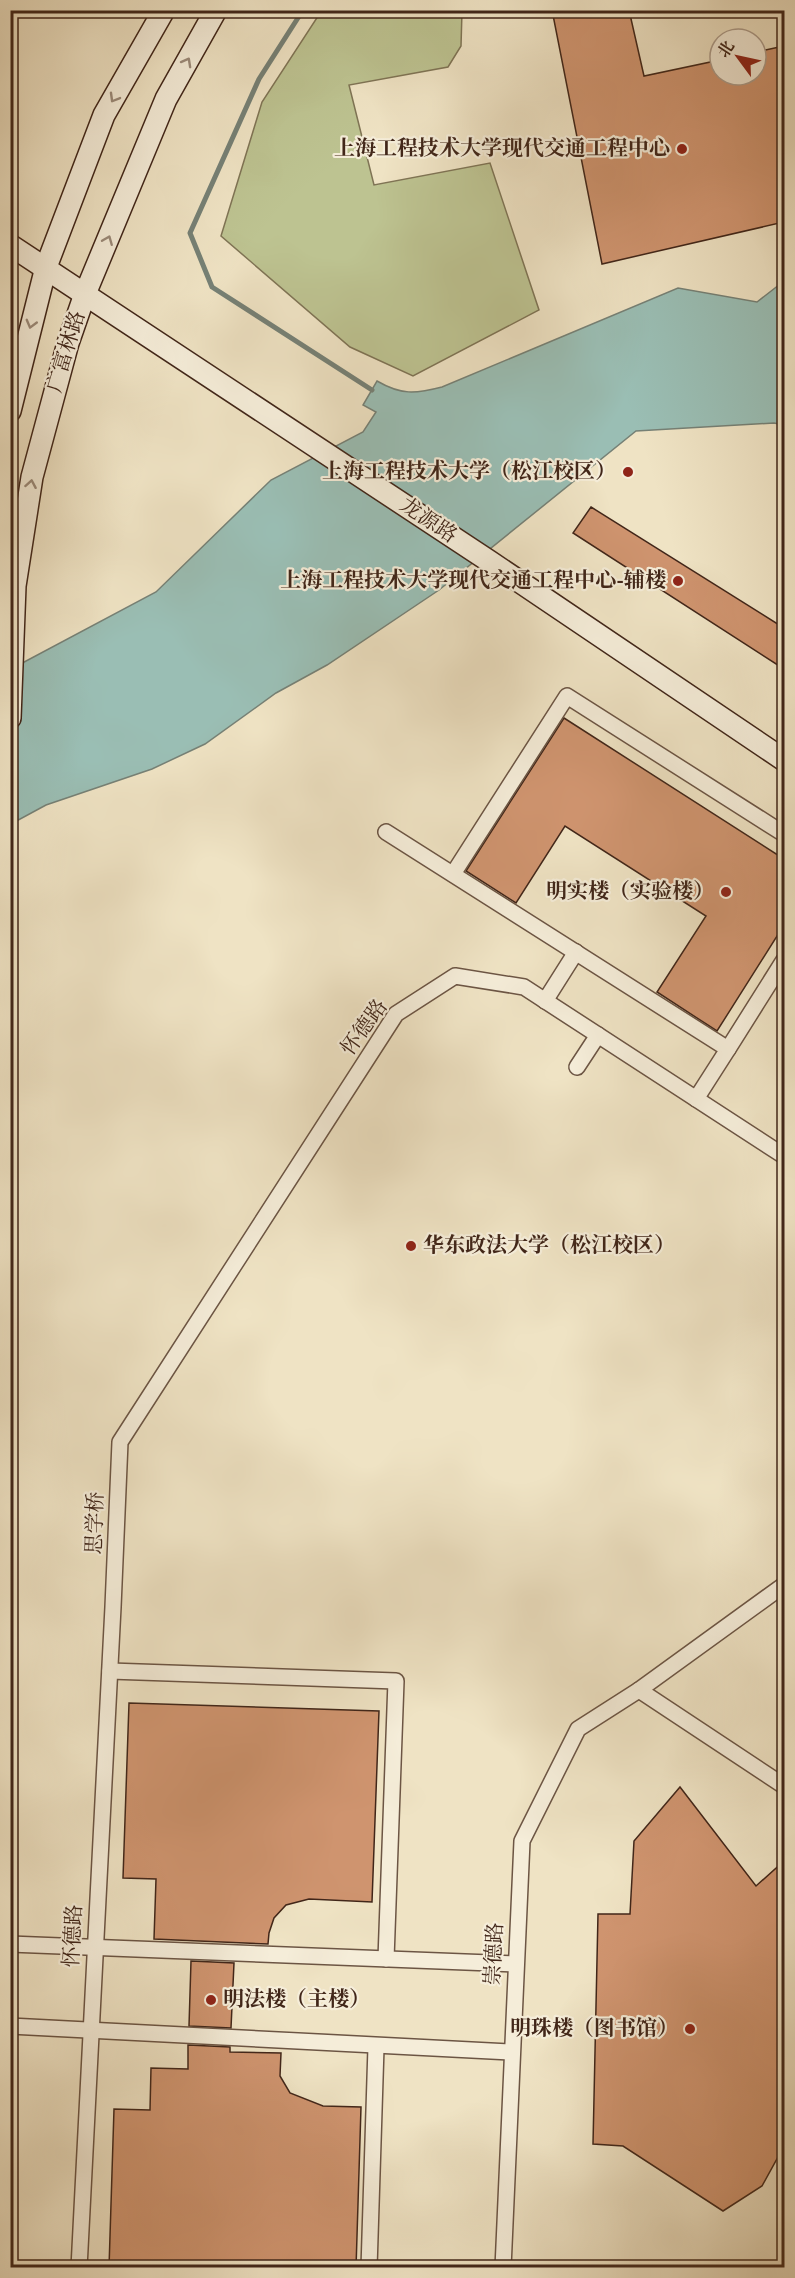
<svg xmlns="http://www.w3.org/2000/svg" width="795" height="2278" font-family="'Old Standard TT','Noto Serif SC',serif">
  <style>
    .green { fill: #bdc391; stroke: #7f7455; stroke-width: 1.5 }
    .water { fill: #9abeb4; stroke: #768176; stroke-width: 1.5 }
    .lines { fill: none; stroke-linecap: round; stroke-linejoin: round }
    .stream { stroke: #768176; stroke-width: 5 }
    .building { fill: #cf946f; stroke: #412619; stroke-width: 1.5 }
    .minor-casing { stroke: #6c5544; stroke-width: 18 }
    .secondary-casing { stroke: #412619; stroke-width: 24 }
    .minor { stroke: #f5edd9; stroke-width: 15 }
    .secondary { stroke: #f5edd9; stroke-width: 21 }
    .oneway { stroke: #9b8a79 }
    .poi-dot { fill: #8f2418; stroke: #f5edd9; stroke-width: 2 }
    .labels { text-anchor: middle; dominant-baseline: central; stroke-width: 4.5; stroke-linejoin: round; paint-order: stroke }
    .poi-label { font-size: 21px; font-weight: bold; fill: #412619; stroke: #f5edd9; text-anchor: end }
    .street-label { font-size: 21px; fill: #412619; stroke: #f5edd9 }
  </style>
  <rect width="100%" height="100%" fill="#efe3c4"/>
  <filter id="stains"><feTurbulence type="fractalNoise" baseFrequency=".00333" numOctaves="4"/><feColorMatrix values="0 0 0 0 .2 0 0 0 0 .09 0 0 0 0 .02 0 0 0 .5 -.17"/></filter>
  <radialGradient id="worn" r=".72"><stop offset=".6" stop-color="#630" stop-opacity="0"/><stop offset="1" stop-color="#630" stop-opacity=".3"/></radialGradient>
  <polygon class="green" points="322,10 462,11 461,46 448,67 349,85 374,185 490,163 539,310 413,376 350,347 221,236 262,102"/>
  <path class="water" d="M784 281V425L774 423 636 431 439 590 327 665 276 693 205 744 152 769 46 805 11 824V669L156 592 271 480 363 432 376 412 363 405 377 381C401 395 415 394 442 387L678 288 757 302Z"/>
  <g class="lines">
    <polyline class="stream" points="303,10 259,79 190,233 212,287 372,390"/>
  </g>
  <g class="building">
    <polygon points="552,10 629,10 644,76 720,60 720,75 756,75 756,52 784,46 784,222 602,264"/>
    <polygon points="591,507 784,628 784,669 573,533"/>
    <polygon points="564,718 784,859 784,925 717,1031 657,992 706,916 565,826 516,903 466,871"/>
    <polygon points="129,1703 379,1711 372,1902 309,1899 286,1905 274,1918 269,1933 268,1944 154,1939 156,1879 123,1878"/>
    <polygon points="680,1787 756,1886 784,1861 784,2146 762,2186 723,2211 623,2146 593,2144 598,1914 630,1914 634,1841"/>
    <polygon points="191,1961 234,1963 231,2028 189,2026"/>
    <polygon points="188,2045 230,2047 230,2052 281,2053 280,2076 290,2093 323,2106 361,2107 356,2268 109,2268 114,2109 150,2110 151,2068 188,2069"/>
  </g>
  <g class="lines">
    <defs>
      <g id="minor">
        <polyline points="386,832 728,1049 696,1099"/>
        <polyline points="453,874 567,696 784,834"/>
        <polyline points="545,1001 576,952"/>
        <polyline points="728,1049 784,960"/>
        <polyline points="577,1067 598,1035"/>
        <polyline points="110,1671 396,1681 386,1959"/>
        <polyline points="639,1690 784,1786"/>
        <polyline points="10,1944 516,1964"/>
        <polyline points="10,2026 511,2052"/>
        <polyline points="79,2268 113,1607 120,1442 396,1014 455,976 524,987 784,1156"/>
        <polyline points="369,2268 376,2047"/>
        <polyline points="503,2268 522,1841 578,1729 639,1690 784,1585"/>
      </g>
      <g id="secondary">
        <polyline points="10,245 489,561 784,760"/>
        <polyline points="10,411 46,267 104,115 164,10"/>
        <polyline points="10,718 15,586 32,477 68,343 85,294 166,99 216,10"/>
      </g>
    </defs>
    <use href="#minor" class="minor-casing"/>
    <use href="#secondary" class="secondary-casing"/>
    <use href="#minor" class="minor"/>
    <use href="#secondary" class="secondary"/>
  </g>
  <defs><path id="oneway-chevron" d="M-2-3.5L2.5 0L-2 3.5" fill="none" stroke-width="1.6" stroke-linecap="round" stroke-linejoin="round" transform="scale(1.5)"/></defs>
  <g class="oneway">
    <use href="#oneway-chevron" transform="translate(187 62) rotate(-61)"/>
    <use href="#oneway-chevron" transform="translate(114 98) rotate(120)"/>
    <use href="#oneway-chevron" transform="translate(108 240) rotate(-68)"/>
    <use href="#oneway-chevron" transform="translate(31 324) rotate(105)"/>
    <use href="#oneway-chevron" transform="translate(31 484) rotate(-80)"/>
  </g>
  <g class="poi-dot">
    <circle cx="682" cy="149" r="6"/>
    <circle cx="628" cy="472" r="6"/>
    <circle cx="678" cy="581" r="6"/>
    <circle cx="726" cy="892" r="6"/>
    <circle cx="411" cy="1246" r="6"/>
    <circle cx="211" cy="2000" r="6"/>
    <circle cx="690" cy="2029" r="6"/>
  </g>
  <g class="labels">
    <g class="poi-label">
      <text x="670" y="149">上海工程技术大学现代交通工程中心</text>
      <text x="616" y="472">上海工程技术大学（松江校区）</text>
      <text x="666" y="581">上海工程技术大学现代交通工程中心-辅楼</text>
      <text x="714" y="892">明实楼（实验楼）</text>
      <text x="423" y="1246" text-anchor="start">华东政法大学（松江校区）</text>
      <text x="223" y="2000" text-anchor="start">明法楼（主楼）</text>
      <text x="678" y="2029">明珠楼（图书馆）</text>
    </g>
    <g class="street-label">
      <text transform="translate(67 352) rotate(-73)">广富林路</text>
      <text transform="translate(428 521) rotate(34)">龙源路</text>
      <text transform="translate(365 1028) rotate(-54)">怀德路</text>
      <text transform="translate(96 1523) rotate(-88)">思学桥</text>
      <text transform="translate(74 1936) rotate(-87)">怀德路</text>
      <text transform="translate(495 1954) rotate(-87)">崇德路</text>
    </g>
  </g>
  <rect width="795" height="2278" fill="none" stroke="#efe3c4" stroke-width="36"/>
  <rect x="12" y="12" width="771" height="2254" fill="none" stroke="#412619" stroke-width="3"/>
  <rect x="18" y="18" width="759" height="2242" fill="none" stroke="#412619" stroke-width="1.5"/>
  <g transform="translate(738 57) rotate(303)"><circle r="28" fill="#f5edd9" stroke="#ad9d8c" stroke-width="1.5"/>
  <path d="M0-4.5L10 22L0 15L-10 22Z" fill="#8f2418"/>
  <text y="-9" font-size="16" font-weight="bold" text-anchor="middle" fill="#412619">北</text>
  </g>
  <rect width="100%" height="100%" filter="url(#stains)"/>
  <rect width="100%" height="100%" fill="url(#worn)"/>
</svg>
